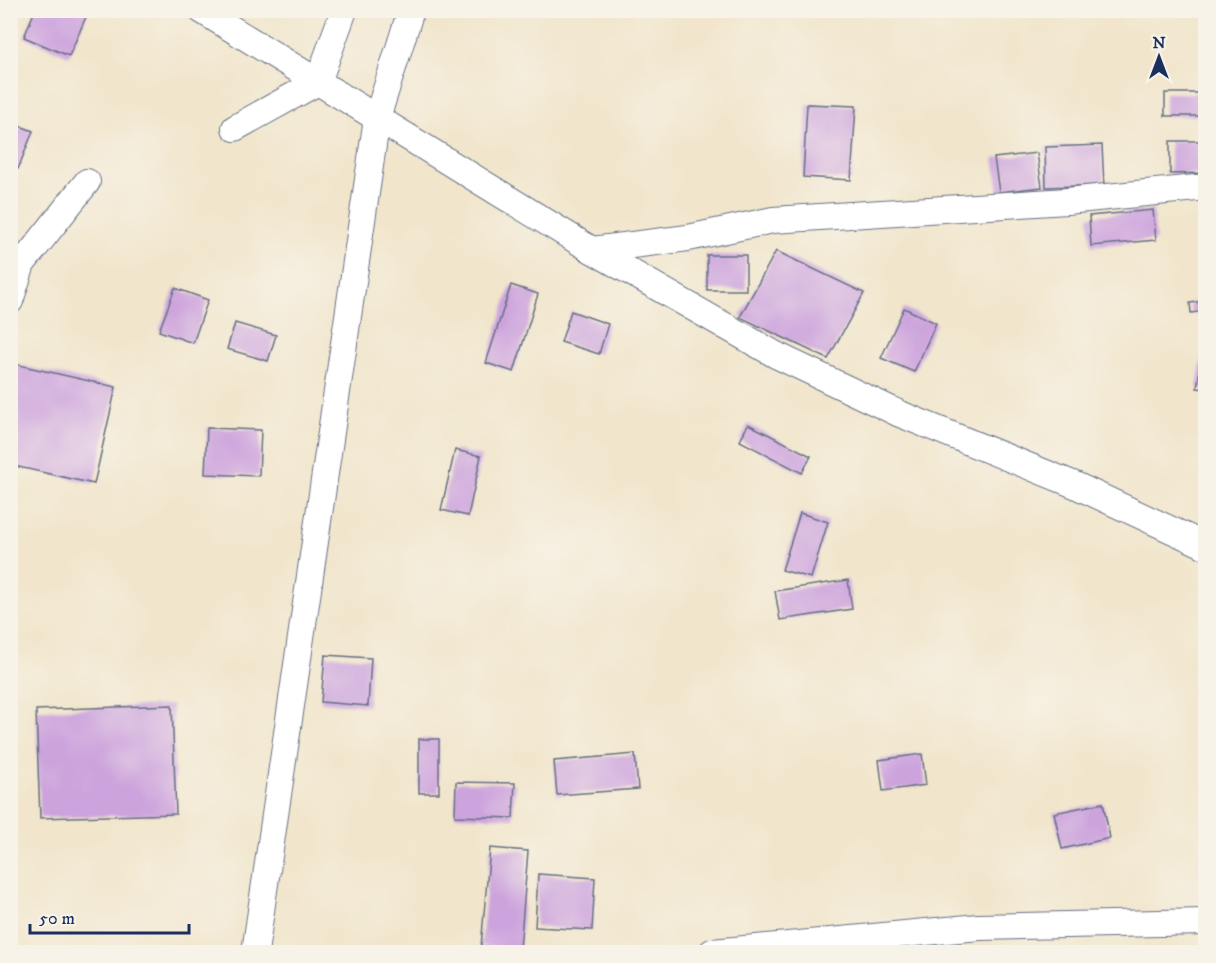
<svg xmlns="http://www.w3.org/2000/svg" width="1216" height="963" font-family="'IM FELL DW Pica',serif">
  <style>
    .building { fill: #cca3dd }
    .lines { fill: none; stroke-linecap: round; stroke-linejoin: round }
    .street-casing { stroke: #666f84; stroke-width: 28 }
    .street { stroke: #fff; stroke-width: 26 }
  </style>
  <rect width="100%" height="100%" fill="#f7f3e8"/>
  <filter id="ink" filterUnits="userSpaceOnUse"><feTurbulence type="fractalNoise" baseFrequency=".0167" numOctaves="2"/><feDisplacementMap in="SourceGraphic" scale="12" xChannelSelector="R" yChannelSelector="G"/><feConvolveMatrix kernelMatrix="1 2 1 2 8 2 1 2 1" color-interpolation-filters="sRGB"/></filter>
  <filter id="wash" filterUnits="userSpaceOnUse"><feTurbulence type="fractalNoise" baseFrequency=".008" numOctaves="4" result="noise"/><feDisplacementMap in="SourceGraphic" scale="24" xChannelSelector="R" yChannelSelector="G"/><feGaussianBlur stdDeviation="1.35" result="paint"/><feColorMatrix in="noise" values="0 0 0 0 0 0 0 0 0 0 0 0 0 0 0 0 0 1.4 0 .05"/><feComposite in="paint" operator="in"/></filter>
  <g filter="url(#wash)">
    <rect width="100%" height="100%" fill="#f1e5cb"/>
    <g id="blocks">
      <g class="building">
        <polygon points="35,10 89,10 69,56 24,37"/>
        <rect x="1165" y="93" width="41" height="23"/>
        <polygon points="807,104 856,106 851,180 803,177"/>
        <polygon points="10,122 33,131 18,169 10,166"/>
        <polygon points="1170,141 1206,141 1206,173 1170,174"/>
        <polygon points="1102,145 1104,185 1046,187 1045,147"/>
        <polygon points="1037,153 1042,187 999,192 994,158"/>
        <polygon points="1153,210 1156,240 1091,246 1089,216"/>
        <polygon points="776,251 864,293 828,359 740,317"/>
        <rect x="707" y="255" width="39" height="35"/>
        <polygon points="511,285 538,294 514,372 486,363"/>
        <polygon points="175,288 208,300 193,343 159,331"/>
        <polygon points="1206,301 1206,311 1191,313 1190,303"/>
        <polygon points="904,308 936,323 914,372 881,358"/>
        <polygon points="571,311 608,324 599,354 561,342"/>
        <polygon points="235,323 276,335 268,361 227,349"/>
        <polygon points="1204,348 1206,348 1206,389 1197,388"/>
        <polygon points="10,363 116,387 94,484 10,465"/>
        <polygon points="748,424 811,456 802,473 740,441"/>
        <polygon points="207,428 261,430 259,476 205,474"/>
        <polygon points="455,450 481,456 468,516 441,510"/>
        <polygon points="800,513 828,522 811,578 782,570"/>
        <polygon points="848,580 852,609 780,620 775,591"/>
        <polygon points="325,655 371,658 368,706 321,702"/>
        <polygon points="172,705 176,814 40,818 36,710"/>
        <rect x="419" y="739" width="20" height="54"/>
        <polygon points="635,754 638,789 557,795 554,761"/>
        <polygon points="922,754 926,785 883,791 879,760"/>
        <polygon points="456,782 515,783 513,818 455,816"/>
        <polygon points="1103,803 1110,838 1062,849 1054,813"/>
        <polygon points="490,848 528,851 520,949 481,946"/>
        <polygon points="538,874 595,878 592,930 535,927"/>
      </g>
    </g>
  </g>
  <g filter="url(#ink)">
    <use href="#blocks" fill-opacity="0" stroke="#666f84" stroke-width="1.5"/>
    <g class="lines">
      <defs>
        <g id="street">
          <polyline points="201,10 592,250 776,355 900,414 1075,485 1206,546"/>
          <polyline points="235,128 318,82 344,10"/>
          <polyline points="592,250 688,238 773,220 1067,201 1206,187"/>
          <polyline points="10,301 22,264 87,182"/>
          <polyline points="255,952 377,118 411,10"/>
          <polyline points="712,952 979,927 1206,922"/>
        </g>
      </defs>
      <use href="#street" class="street-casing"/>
      <use href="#street" class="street"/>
    </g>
  </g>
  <rect width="1216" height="963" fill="none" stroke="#f7f3e8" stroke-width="36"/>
  <g transform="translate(1159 57)" stroke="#f7f3e8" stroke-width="4.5" paint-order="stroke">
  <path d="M0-4.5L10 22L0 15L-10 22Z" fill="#1b2f5e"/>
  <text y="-9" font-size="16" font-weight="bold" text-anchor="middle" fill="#1b2f5e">N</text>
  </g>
  <path d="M30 924v9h159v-9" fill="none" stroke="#1b2f5e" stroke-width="3"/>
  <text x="39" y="924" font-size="18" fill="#1b2f5e" stroke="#f7f3e8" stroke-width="4.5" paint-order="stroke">50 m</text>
</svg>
